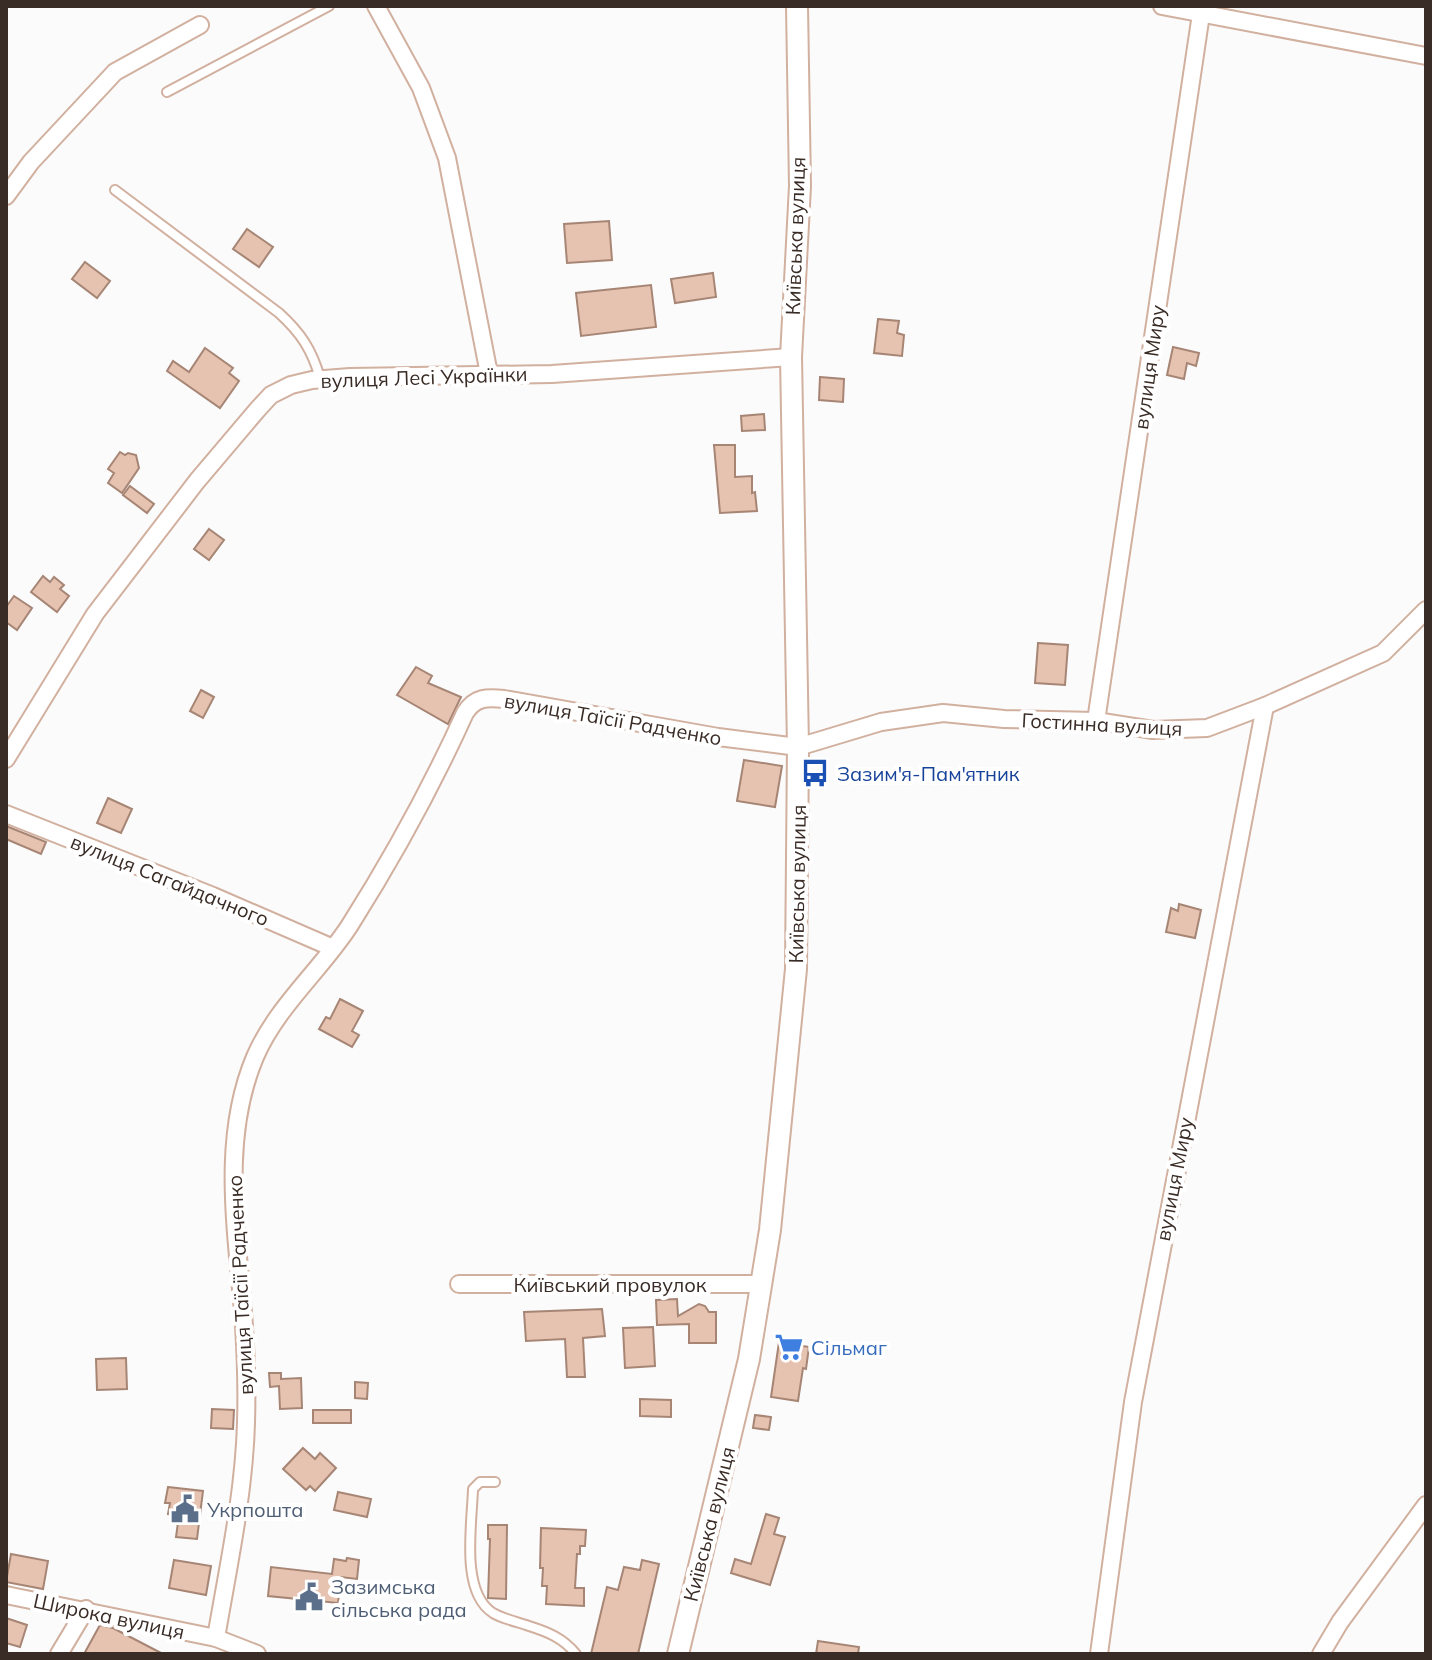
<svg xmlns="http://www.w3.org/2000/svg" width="1432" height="1660" font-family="Mulish,sans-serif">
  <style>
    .building { fill: #e6c3b1; stroke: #a68575; stroke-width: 2 }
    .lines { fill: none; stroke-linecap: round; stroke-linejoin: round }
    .service-casing { stroke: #d2b09f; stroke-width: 12 }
    .minor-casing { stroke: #d2b09f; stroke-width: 20 }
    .tertiary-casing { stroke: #d2b09f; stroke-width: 24 }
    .service { stroke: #fff; stroke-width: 8 }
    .minor { stroke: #fff; stroke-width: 16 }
    .tertiary { stroke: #fff; stroke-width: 20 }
    .labels { text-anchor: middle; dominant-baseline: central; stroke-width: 8; stroke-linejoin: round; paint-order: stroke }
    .street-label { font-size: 20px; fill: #392b25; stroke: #fff }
    .transit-label { font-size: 20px; fill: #164399; stroke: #fff; text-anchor: start }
    .shop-label { font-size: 20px; fill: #366cbe; stroke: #fff; text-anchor: start }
    .service-label { font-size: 20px; fill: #4e5e75; stroke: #fff; text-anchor: start }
  </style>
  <rect width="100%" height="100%" fill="#fbfbfb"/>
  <g class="building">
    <polygon points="609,221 612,260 567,263 564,224"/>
    <polygon points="247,229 273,247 259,267 233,249"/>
    <polygon points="85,262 110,281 97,298 72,279"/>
    <polygon points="713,273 716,297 675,303 671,279"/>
    <polygon points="651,285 656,327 581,336 576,293"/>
    <polygon points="878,319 899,321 897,333 904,335 902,356 874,353"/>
    <polygon points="1173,347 1199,353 1196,366 1187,363 1184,379 1167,375"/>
    <polygon points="205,348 233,368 229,373 239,381 220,408 167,371 173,361 189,372"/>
    <polygon points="820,377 844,379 843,402 819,400"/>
    <polygon points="764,414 765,430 742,431 741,416"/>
    <polygon points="714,445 735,445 735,477 752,476 752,493 755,492 757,511 720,513"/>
    <polygon points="120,452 125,455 128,453 136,455 139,468 122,493 108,483 114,473 108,469"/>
    <polygon points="130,486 154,504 147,513 123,495"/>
    <polygon points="209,529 224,540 209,560 194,549"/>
    <polygon points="43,576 50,582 54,577 64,585 60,589 69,596 57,612 31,592"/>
    <polygon points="14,596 32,608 17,630 6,622 6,607"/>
    <polygon points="1038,643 1068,645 1065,685 1035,683"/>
    <polygon points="416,667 432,676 428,683 461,697 448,724 397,695"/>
    <polygon points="201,690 214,697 203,718 190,711"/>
    <polygon points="744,760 782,766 775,807 737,801"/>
    <polygon points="108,798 132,809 121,833 97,823"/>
    <polygon points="6,826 46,842 41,854 6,839"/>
    <polygon points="1179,904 1201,910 1195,938 1166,932 1171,908 1178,911"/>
    <polygon points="340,999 363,1011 352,1031 359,1035 352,1047 319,1029 326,1017 330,1019"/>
    <polygon points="677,1299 678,1316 699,1304 705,1306 709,1312 716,1312 716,1343 689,1343 689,1324 657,1325 656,1300"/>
    <polygon points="602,1309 605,1336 583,1338 585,1377 567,1377 565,1339 526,1341 524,1312"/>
    <polygon points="653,1327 655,1366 625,1368 623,1328"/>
    <polygon points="779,1342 809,1347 806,1369 803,1368 798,1401 771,1397"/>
    <polygon points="126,1358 127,1389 97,1390 96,1359"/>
    <polygon points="269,1373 281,1373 281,1379 301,1378 302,1408 280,1409 279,1386 270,1387"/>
    <polygon points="355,1382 368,1383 367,1399 355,1398"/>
    <polygon points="640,1399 671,1400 671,1417 640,1416"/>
    <polygon points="212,1409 234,1410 233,1429 211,1428"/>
    <rect x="313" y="1410" width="38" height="13"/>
    <polygon points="755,1415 771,1417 769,1430 753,1428"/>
    <polygon points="303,1448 315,1459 320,1453 336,1468 315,1491 310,1486 306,1490 283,1469"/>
    <polygon points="168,1487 203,1491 197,1539 176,1537 179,1515 168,1514 170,1503 165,1503"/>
    <polygon points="338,1492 371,1499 367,1517 334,1510"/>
    <polygon points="766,1514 779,1518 774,1534 785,1537 770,1585 731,1573 735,1559 751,1564"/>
    <polygon points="488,1525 507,1525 506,1599 488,1598 490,1539 488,1539"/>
    <polygon points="541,1528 586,1530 585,1546 580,1546 580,1554 577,1554 575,1588 584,1588 584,1606 546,1604 547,1586 542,1586 543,1568 540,1568"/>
    <polygon points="11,1554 48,1561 43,1589 6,1582"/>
    <polygon points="347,1558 359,1560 357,1579 341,1577 338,1603 268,1596 271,1567 332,1574 334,1559 346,1561"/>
    <polygon points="174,1560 211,1566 206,1595 169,1588"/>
    <polygon points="642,1560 659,1564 638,1654 591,1654 607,1587 618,1590 624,1567 640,1570"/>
    <polygon points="6,1618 27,1625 20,1647 6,1643"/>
    <polygon points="100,1625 113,1628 163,1654 84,1654"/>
    <polygon points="818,1641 859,1647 858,1654 816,1654"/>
  </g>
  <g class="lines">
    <defs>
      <g id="service">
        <polyline points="167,92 329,6"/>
        <path d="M115 190 279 313C301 333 312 350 320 378"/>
        <path d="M495 1482H480L473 1489C472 1524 460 1592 493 1613 503 1619 518 1622 529 1626 548 1632 563 1638 576 1654"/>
      </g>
      <g id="minor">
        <polyline points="376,6 421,88 447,158 489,374"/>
        <polyline points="1162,6 1426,56"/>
        <polyline points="6,196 31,162 115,72 200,25"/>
        <polyline points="1096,721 1201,14"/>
        <polyline points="6,759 95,614 197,481 258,409 271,395 291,385 312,380 350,377 552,374 791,357"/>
        <polyline points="6,814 213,896 333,948"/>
        <polyline points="459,1284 761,1284"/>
        <polyline points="6,1595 216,1638 257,1654"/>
        <path d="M216 1638C228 1567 244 1495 246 1423 247 1391 246 1358 244 1326 238 1237 219 1142 255 1057 277 1006 321 970 350 925 393 857 432 786 465 713 475 697 487 697 504 699L718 737 798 747 881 722 943 713 1004 719 1096 721 1153 730 1207 728 1265 706 1383 653 1426 610"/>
        <polyline points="59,1654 86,1609"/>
        <polyline points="1099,1654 1133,1402 1265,706"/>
        <polyline points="1321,1654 1340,1622 1426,1505"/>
      </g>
      <polyline id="tertiary" points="678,1654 749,1359 770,1230 796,969 798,747 791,357 800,186 797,6"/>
    </defs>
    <use href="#service" class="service-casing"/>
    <use href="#minor" class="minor-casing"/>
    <use href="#tertiary" class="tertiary-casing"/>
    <use href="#service" class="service"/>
    <use href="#minor" class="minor"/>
    <use href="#tertiary" class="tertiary"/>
  </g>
  <defs>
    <symbol id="bus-bare" viewBox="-9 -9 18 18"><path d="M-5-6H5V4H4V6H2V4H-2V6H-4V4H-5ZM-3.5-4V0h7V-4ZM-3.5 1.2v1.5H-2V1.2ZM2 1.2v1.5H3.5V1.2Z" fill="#1a4fb4" stroke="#fff" stroke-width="2.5" paint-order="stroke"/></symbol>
    <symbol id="supermarket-bare" viewBox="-9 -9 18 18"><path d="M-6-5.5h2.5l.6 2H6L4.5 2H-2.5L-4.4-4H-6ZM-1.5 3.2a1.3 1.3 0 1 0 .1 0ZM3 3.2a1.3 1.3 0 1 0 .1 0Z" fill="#3f7fe0" stroke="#fff" stroke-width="2.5" paint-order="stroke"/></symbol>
    <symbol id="civic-bare" viewBox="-9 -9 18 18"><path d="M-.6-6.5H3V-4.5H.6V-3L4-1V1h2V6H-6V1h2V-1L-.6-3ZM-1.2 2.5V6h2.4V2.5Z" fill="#5c6f8a" stroke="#fff" stroke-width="2.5" paint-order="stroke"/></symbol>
  </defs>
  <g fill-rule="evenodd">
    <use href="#bus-bare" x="795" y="753" width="40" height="40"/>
    <use href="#supermarket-bare" x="769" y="1327" width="40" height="40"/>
    <use href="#civic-bare" x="165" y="1489" width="40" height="40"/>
    <use href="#civic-bare" x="289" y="1577" width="40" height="40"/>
  </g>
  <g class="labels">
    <g class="street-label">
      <text transform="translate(795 236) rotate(-88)">Київська вулиця</text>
      <text transform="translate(1149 367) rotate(-82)">вулиця Миру</text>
      <text transform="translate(424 377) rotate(-2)">вулиця Лесі Українки</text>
      <text transform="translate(613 719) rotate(10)">вулиця Таїсії Радченко</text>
      <text transform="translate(1102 724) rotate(3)">Гостинна вулиця</text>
      <text transform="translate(170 880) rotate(22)">вулиця Сагайдачного</text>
      <text transform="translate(797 884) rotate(-89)">Київська вулиця</text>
      <text transform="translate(1174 1179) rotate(-79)">вулиця Миру</text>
      <text x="610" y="1284">Київський провулок</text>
      <text transform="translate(240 1285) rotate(-93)">вулиця Таїсії Радченко</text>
      <text transform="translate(709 1524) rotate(-76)">Київська вулиця</text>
      <text transform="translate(109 1616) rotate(12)">Широка вулиця</text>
    </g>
    <g class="transit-label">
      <text x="837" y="773">Зазим'я-Пам'ятник</text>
    </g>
    <g class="shop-label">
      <text x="811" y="1347">Сільмаг</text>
    </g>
    <g class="service-label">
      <text x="207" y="1509">Укрпошта</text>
      <text x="331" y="1586">Зазимська<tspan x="331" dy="23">сільська рада</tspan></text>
    </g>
  </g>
  <rect width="1432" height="1660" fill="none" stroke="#392b25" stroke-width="16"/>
</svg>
